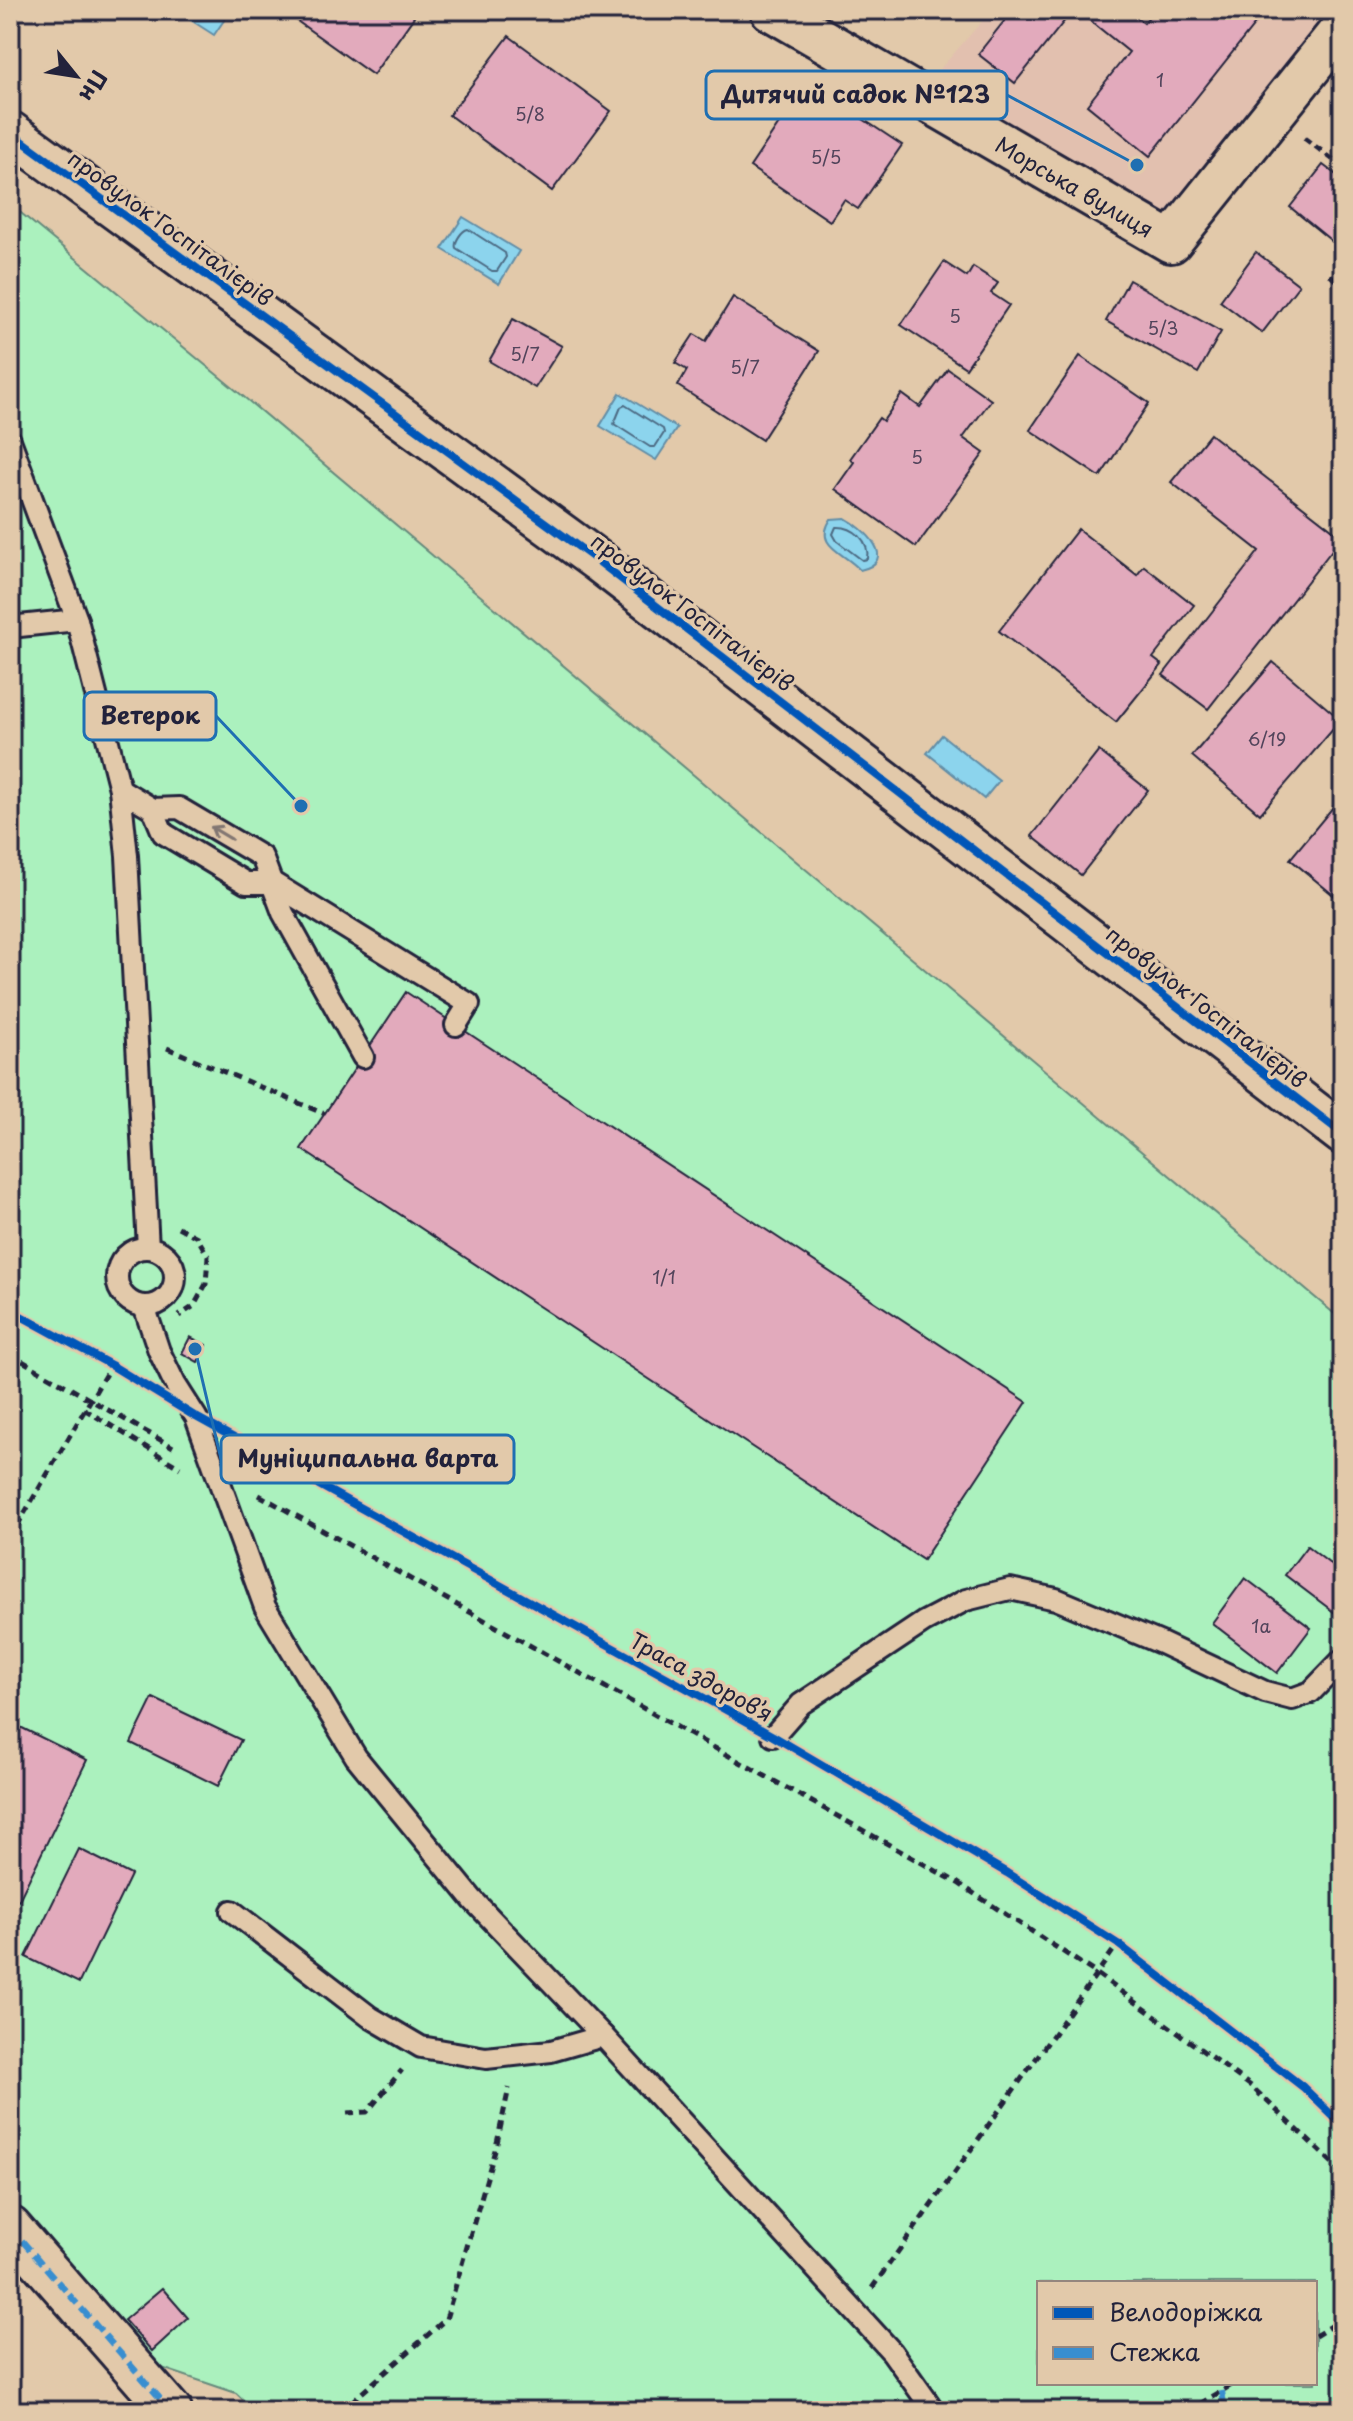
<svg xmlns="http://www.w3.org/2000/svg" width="1353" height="2421" font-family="'Playpen Sans',sans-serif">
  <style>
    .built { fill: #e2c0af }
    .green { fill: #abf1be; stroke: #668a7c; stroke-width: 2; fill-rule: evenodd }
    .water { fill: #8cd4ed; stroke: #628da6; stroke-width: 2 }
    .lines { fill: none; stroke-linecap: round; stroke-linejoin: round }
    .shore { stroke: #4c6982; stroke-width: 2 }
    .building { fill: #e2aabc; stroke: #22223b; stroke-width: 2 }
    .lane-casing { stroke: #22223b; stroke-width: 26 }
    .street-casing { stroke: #22223b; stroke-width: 46 }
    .path { stroke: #22223b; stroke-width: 5; stroke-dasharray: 8 6; stroke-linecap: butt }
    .lane { stroke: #e2c9aa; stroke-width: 20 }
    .street { stroke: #e2c9aa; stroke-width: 40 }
    .quiet { stroke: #398ed0; stroke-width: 6; stroke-dasharray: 12 6; stroke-linecap: butt }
    .cycleway-casing { stroke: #e2c9aa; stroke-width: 13 }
    .cycleway { stroke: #0057b8; stroke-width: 8 }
    .oneway { stroke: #827672 }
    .labels { text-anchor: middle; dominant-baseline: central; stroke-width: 7; stroke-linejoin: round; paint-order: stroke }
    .number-label { font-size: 18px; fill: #52445b }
    .street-label { font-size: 22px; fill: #22223b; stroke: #e2c9aa }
    .leader { fill: none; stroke: #1f6fb2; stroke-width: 3 }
    .callout-dot { fill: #1f6fb2; stroke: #e2c9aa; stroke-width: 3 }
    .callout { fill: #e2c9aa; stroke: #1f6fb2; stroke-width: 3 }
    .callout-label { font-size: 24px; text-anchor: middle; font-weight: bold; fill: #22223b }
  </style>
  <rect width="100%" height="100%" fill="#e2c9aa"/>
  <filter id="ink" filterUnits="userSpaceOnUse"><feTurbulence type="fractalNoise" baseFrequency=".0125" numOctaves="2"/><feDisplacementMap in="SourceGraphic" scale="16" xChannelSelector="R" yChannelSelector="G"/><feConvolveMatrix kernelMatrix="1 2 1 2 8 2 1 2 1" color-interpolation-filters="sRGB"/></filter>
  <g filter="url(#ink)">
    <polygon class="built" points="992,10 1343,10 1171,237 919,93"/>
    <path class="green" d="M10 204 238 392 1343 1321V2411H255L236 2393 159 2367 10 2222ZM1039 2283H1315V2383H1039Z"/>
    <g class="water">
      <polygon points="191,10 231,10 214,35 186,17"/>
      <polygon points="463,217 519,251 499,284 442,249"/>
      <polygon points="620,393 677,428 656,460 600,426"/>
      <path d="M845 518C864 528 900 561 860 570 844 552 813 546 831 519Z"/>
      <polygon points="942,735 999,781 984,799 927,753"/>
    </g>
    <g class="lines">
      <g class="shore">
        <path d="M468 229 505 253 506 257 497 271H492L456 248C454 242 462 230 468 229Z"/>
        <polygon points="625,405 663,429 664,433 655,447 650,447 614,424 621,407"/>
        <path d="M836 527C854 526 870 541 867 559L862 560 837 541 833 534Z"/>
      </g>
    </g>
    <g class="building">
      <polygon points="305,10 416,10 418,11 373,75 297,21"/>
      <polygon points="1013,10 1073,10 1015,83 978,54"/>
      <polygon points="1077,10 1127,10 1144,23 1154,10 1266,10 1150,156 1087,105 1129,52"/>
      <polygon points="509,36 611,111 552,191 449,115"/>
      <polygon points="807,82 902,145 858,209 844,200 830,221 750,167"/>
      <polygon points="1323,165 1343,180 1343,232 1334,243 1290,207"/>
      <polygon points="1256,252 1299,285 1262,333 1220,301"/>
      <polygon points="944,262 967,277 973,267 998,283 991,293 1009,305 966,368 901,325"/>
      <polygon points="1129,280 1221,332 1198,373 1106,321"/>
      <polygon points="733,297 819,351 762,440 678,386 687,370 675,363 694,334 706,341"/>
      <polygon points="513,319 562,346 535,388 489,361"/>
      <polygon points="1080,356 1149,403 1100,477 1030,430"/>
      <polygon points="948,369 991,400 963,438 984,453 916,547 835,489 854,462 850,459 879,418 883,421 902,394 920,407"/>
      <polygon points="1210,434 1342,537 1208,709 1163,675 1259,551 1171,482"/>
      <polygon points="1078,529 1137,575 1144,566 1194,605 1153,658 1162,665 1116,722 999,631"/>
      <polygon points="1273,662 1341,720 1260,814 1192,756"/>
      <polygon points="1099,751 1148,790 1081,875 1032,836"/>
      <polygon points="1343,795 1343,903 1290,859"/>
      <polygon points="406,992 1027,1402 923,1560 301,1149"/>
      <polygon points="190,1337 206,1345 198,1362 182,1353"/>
      <polygon points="1307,1546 1343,1574 1343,1619 1285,1575"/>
      <polygon points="1245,1578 1311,1628 1277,1673 1212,1623"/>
      <polygon points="153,1698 241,1740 218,1786 131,1743"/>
      <polygon points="10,1722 87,1760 19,1900 10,1896"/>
      <polygon points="79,1849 131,1875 79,1983 26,1957"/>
      <polygon points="162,2288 188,2318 152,2351 124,2320"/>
    </g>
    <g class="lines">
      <defs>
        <g id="lane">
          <polyline points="10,440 77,620 120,789 127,856 148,1248"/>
          <polyline points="10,627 77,620"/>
          <polyline points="120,789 153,809 179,808 262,857 283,913 363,1057"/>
          <polyline points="153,809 163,833 246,883 273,883 469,1004 456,1025"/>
          <circle cx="146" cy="1277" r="29"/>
          <polyline points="144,1306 159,1351 175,1384 196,1417 265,1607 356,1757 473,1900 603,2036 892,2352 934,2411"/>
          <polyline points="773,1736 801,1704 924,1622 966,1600 1010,1589 1056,1599 1161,1643 1265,1692 1292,1699 1311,1692 1343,1659"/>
          <polyline points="232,1911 370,2017 421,2047 486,2058 551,2051 603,2036"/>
        </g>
        <g id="street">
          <polyline points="771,10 1171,242 1343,27"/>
          <polyline points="10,132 598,561 1343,1134"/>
          <polyline points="10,2227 171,2411"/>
        </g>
      </defs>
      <use href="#lane" class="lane-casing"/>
      <use href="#street" class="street-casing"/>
      <g class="path">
        <polyline points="1304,138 1343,167"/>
        <polyline points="1330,275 1343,287"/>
        <polyline points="167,1048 325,1114"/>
        <polyline points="178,1227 197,1237 208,1256 206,1284 194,1306 179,1316"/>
        <polyline points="10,1354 173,1447"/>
        <polyline points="84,1409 180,1468"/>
        <polyline points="259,1495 958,1883 1097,1974 1251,2086 1343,2173"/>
        <polyline points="10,1538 111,1365"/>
        <polyline points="347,2113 367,2112 402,2070"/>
        <polyline points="872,2288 1118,1944"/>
        <polyline points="1315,2336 1343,2319"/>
        <polyline points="341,2411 446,2319 497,2143 509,2088"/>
        <polyline points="1188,2411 1235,2383"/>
      </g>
      <use href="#lane" class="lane"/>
      <use href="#street" class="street"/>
      <g class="quiet">
        <polyline points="10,2227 171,2411"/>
        <polyline points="1222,2391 1225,2411"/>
      </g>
      <defs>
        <g id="cycleway">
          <polyline points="10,132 598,561 1343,1134"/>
          <polyline points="10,1310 111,1365 196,1417 773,1736 1007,1873 1118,1944 1303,2087 1343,2126"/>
        </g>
      </defs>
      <use href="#cycleway" class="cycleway-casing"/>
      <use href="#cycleway" class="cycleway"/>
    </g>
    <defs><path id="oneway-shaft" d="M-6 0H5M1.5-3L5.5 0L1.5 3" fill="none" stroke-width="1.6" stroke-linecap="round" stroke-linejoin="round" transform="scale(2)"/></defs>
    <use class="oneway" href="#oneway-shaft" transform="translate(221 833) rotate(-149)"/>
  </g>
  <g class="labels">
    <g class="number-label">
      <text x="1160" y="79">1</text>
      <text x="530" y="113">5/8</text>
      <text x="826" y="156">5/5</text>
      <text x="955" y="315">5</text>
      <text x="1163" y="327">5/3</text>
      <text x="525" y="353">5/7</text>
      <text x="745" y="366">5/7</text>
      <text x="917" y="456">5</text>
      <text x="1267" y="738">6/19</text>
      <text x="664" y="1276">1/1</text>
      <text x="1261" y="1625">1а</text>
    </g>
    <g class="street-label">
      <text transform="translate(1075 186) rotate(30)">Морська вулиця</text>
      <text transform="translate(171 227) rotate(36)">провулок Госпіталієрів</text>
      <text transform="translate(693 611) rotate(37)">провулок Госпіталієрів</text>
      <text transform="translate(1207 1006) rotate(38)">провулок Госпіталієрів</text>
      <text transform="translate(702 1676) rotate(29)">Траса здоров’я</text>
    </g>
  </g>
  <path class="leader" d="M1137 165L1007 95M301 806L216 716M195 1349L221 1459"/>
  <g class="callout-dot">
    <circle cx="1137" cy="165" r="8"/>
    <circle cx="301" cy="806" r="8"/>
    <circle cx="195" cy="1349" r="8"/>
  </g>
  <g class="callout">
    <rect x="706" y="71" width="301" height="48" rx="8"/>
    <rect x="84" y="692" width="132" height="48" rx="8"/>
    <rect x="221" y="1435" width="293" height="48" rx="8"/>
  </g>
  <g class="callout-label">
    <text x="856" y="103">Дитячий садок №123</text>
    <text x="150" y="724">Ветерок</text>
    <text x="368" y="1467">Муніципальна варта</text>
  </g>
  <rect width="1353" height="2421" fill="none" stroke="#e2c9aa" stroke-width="40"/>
  <rect x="20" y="20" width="1313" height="2381" fill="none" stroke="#22223b" stroke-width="3" filter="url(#ink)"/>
  <rect x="1037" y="2281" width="280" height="104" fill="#e2c9aa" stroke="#95867e" stroke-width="2"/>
  <rect x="1053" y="2307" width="40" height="12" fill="#0057b8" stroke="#95867e" stroke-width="2"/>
  <text x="1109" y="2321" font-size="24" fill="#22223b">Велодоріжка</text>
  <rect x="1053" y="2347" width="40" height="12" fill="#398ed0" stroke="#95867e" stroke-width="2"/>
  <text x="1109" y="2361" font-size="24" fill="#22223b">Стежка</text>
  <g transform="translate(76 76) rotate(120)" stroke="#e2c9aa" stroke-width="6" paint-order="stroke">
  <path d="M0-6L14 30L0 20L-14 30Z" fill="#22223b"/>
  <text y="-12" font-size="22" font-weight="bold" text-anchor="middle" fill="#22223b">Пн</text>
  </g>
</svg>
